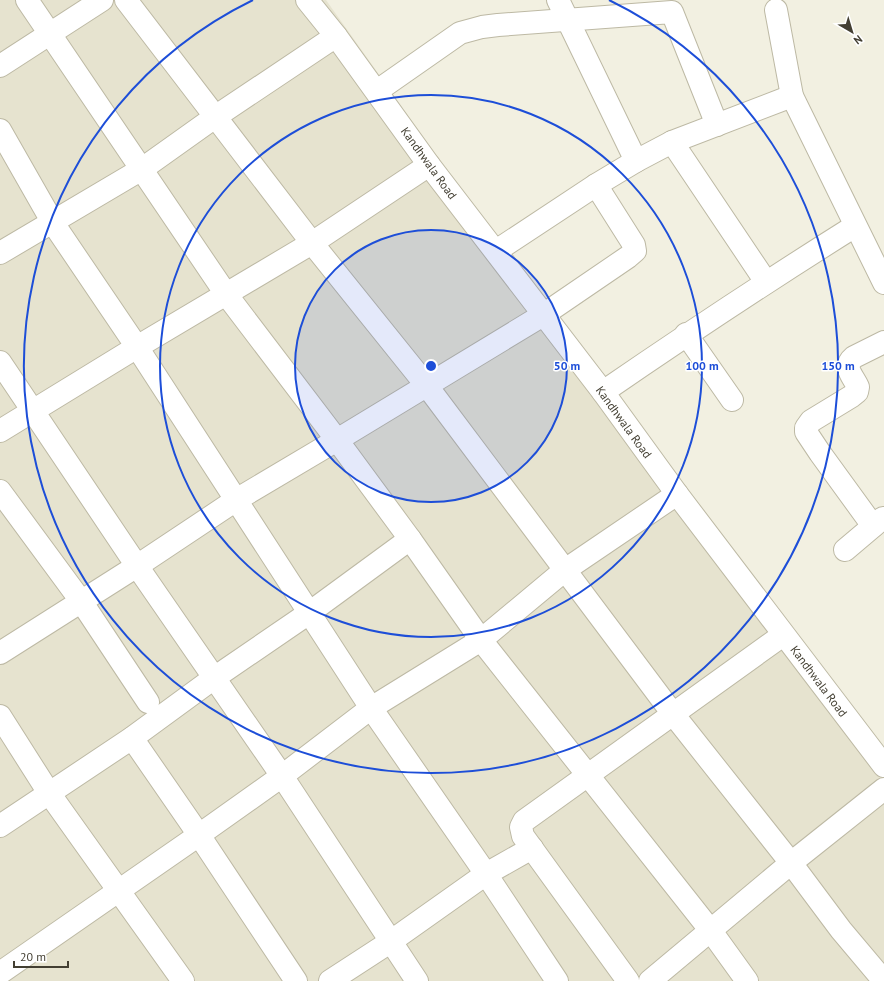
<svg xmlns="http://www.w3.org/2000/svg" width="884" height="981" font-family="'PT Sans',sans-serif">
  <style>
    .residential { fill: #e6e3cf }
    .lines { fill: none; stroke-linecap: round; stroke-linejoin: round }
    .minor-casing { stroke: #bdb9a4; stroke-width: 24 }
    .minor { stroke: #fff; stroke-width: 22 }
    .ring { fill: none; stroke: #1d4ed8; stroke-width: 2 }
    .labels { text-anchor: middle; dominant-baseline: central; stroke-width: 3; stroke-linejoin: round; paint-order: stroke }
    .street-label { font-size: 12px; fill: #433f32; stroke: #fff }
    .centre { fill: #1d4ed8; stroke: #fff; stroke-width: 2 }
    .ring-label { font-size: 12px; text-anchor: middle; font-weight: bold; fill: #1d4ed8; stroke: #fff; stroke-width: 3; stroke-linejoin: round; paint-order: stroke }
  </style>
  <rect width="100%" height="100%" fill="#f2f0e1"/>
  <polygon class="residential" points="0,0 326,0 439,159 884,749 884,981 0,981"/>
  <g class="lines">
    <defs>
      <g id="minor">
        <polyline points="27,0 226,294 337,440 410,539 481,640 711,931 747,981"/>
        <polyline points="126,0 312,243 427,386 673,714 791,863 841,930 884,981"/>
        <polyline points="307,0 336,36 429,165 603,392 677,494 884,766"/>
        <polyline points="558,0 636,161"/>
        <polyline points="776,10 792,96 884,283"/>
        <polyline points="0,66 102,0"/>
        <polyline points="377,91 460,33 482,27 498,25 672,12 717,125"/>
        <polyline points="0,130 53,223 137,347 371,708 486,874 557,981"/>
        <polyline points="672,142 766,282"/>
        <polyline points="496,251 596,185 636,161 672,142 792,96"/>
        <polyline points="0,253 142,169 215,117 336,36"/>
        <polyline points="686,334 732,400"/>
        <polyline points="0,362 137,566 282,776 417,981"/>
        <path d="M603 392C686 335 769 280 855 226"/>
        <polyline points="0,431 137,347 312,243 429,165"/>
        <polyline points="0,491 81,601 148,702"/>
        <path d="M873 526 820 453 806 432V428L811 421 852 396 857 392 858 387C853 376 842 367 854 357L884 342"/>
        <polyline points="845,550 883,518"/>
        <polyline points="0,653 137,566 236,500 337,440 543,315 628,257 635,251 634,245 596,185"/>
        <polyline points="0,716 49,793 183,981"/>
        <polyline points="132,738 199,835 296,981"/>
        <polyline points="0,826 132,738 214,678 309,613 410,539"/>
        <polyline points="0,973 199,835 282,776 371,708 481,640 565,570 677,494"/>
        <polyline points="330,981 390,942 486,874 532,848"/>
        <polyline points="628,981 523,836 521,827 524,821 783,635"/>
        <polyline points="650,981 791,863 884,789"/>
      </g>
    </defs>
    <use href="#minor" class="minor-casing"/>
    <use href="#minor" class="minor"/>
  </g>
  <circle cx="431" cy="366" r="136" fill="#1d4ed8" fill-opacity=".12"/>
  <g class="ring">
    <circle cx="431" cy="366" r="136"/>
    <circle cx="431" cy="366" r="271"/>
    <path d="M609 0A407 407 0 1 1 253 0"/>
  </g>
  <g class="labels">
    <g class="street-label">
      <text transform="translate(429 163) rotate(54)">Kandhwala Road</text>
      <text transform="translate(624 422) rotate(54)">Kandhwala Road</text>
      <text transform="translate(819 681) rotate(53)">Kandhwala Road</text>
    </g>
  </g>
  <circle cx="431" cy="366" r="6" class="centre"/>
  <g class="ring-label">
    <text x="567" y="370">50 m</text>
    <text x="702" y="370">100 m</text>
    <text x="838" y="370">150 m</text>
  </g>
  <g transform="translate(852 32) rotate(142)" stroke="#ffffff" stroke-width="3" paint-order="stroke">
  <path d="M0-3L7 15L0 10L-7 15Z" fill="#433f32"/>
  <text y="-6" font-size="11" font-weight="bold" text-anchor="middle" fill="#433f32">N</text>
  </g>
  <path d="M14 961v6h54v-6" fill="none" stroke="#433f32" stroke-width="2"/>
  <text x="20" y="961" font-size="12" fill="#433f32" stroke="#ffffff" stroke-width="3" paint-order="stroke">20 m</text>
</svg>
